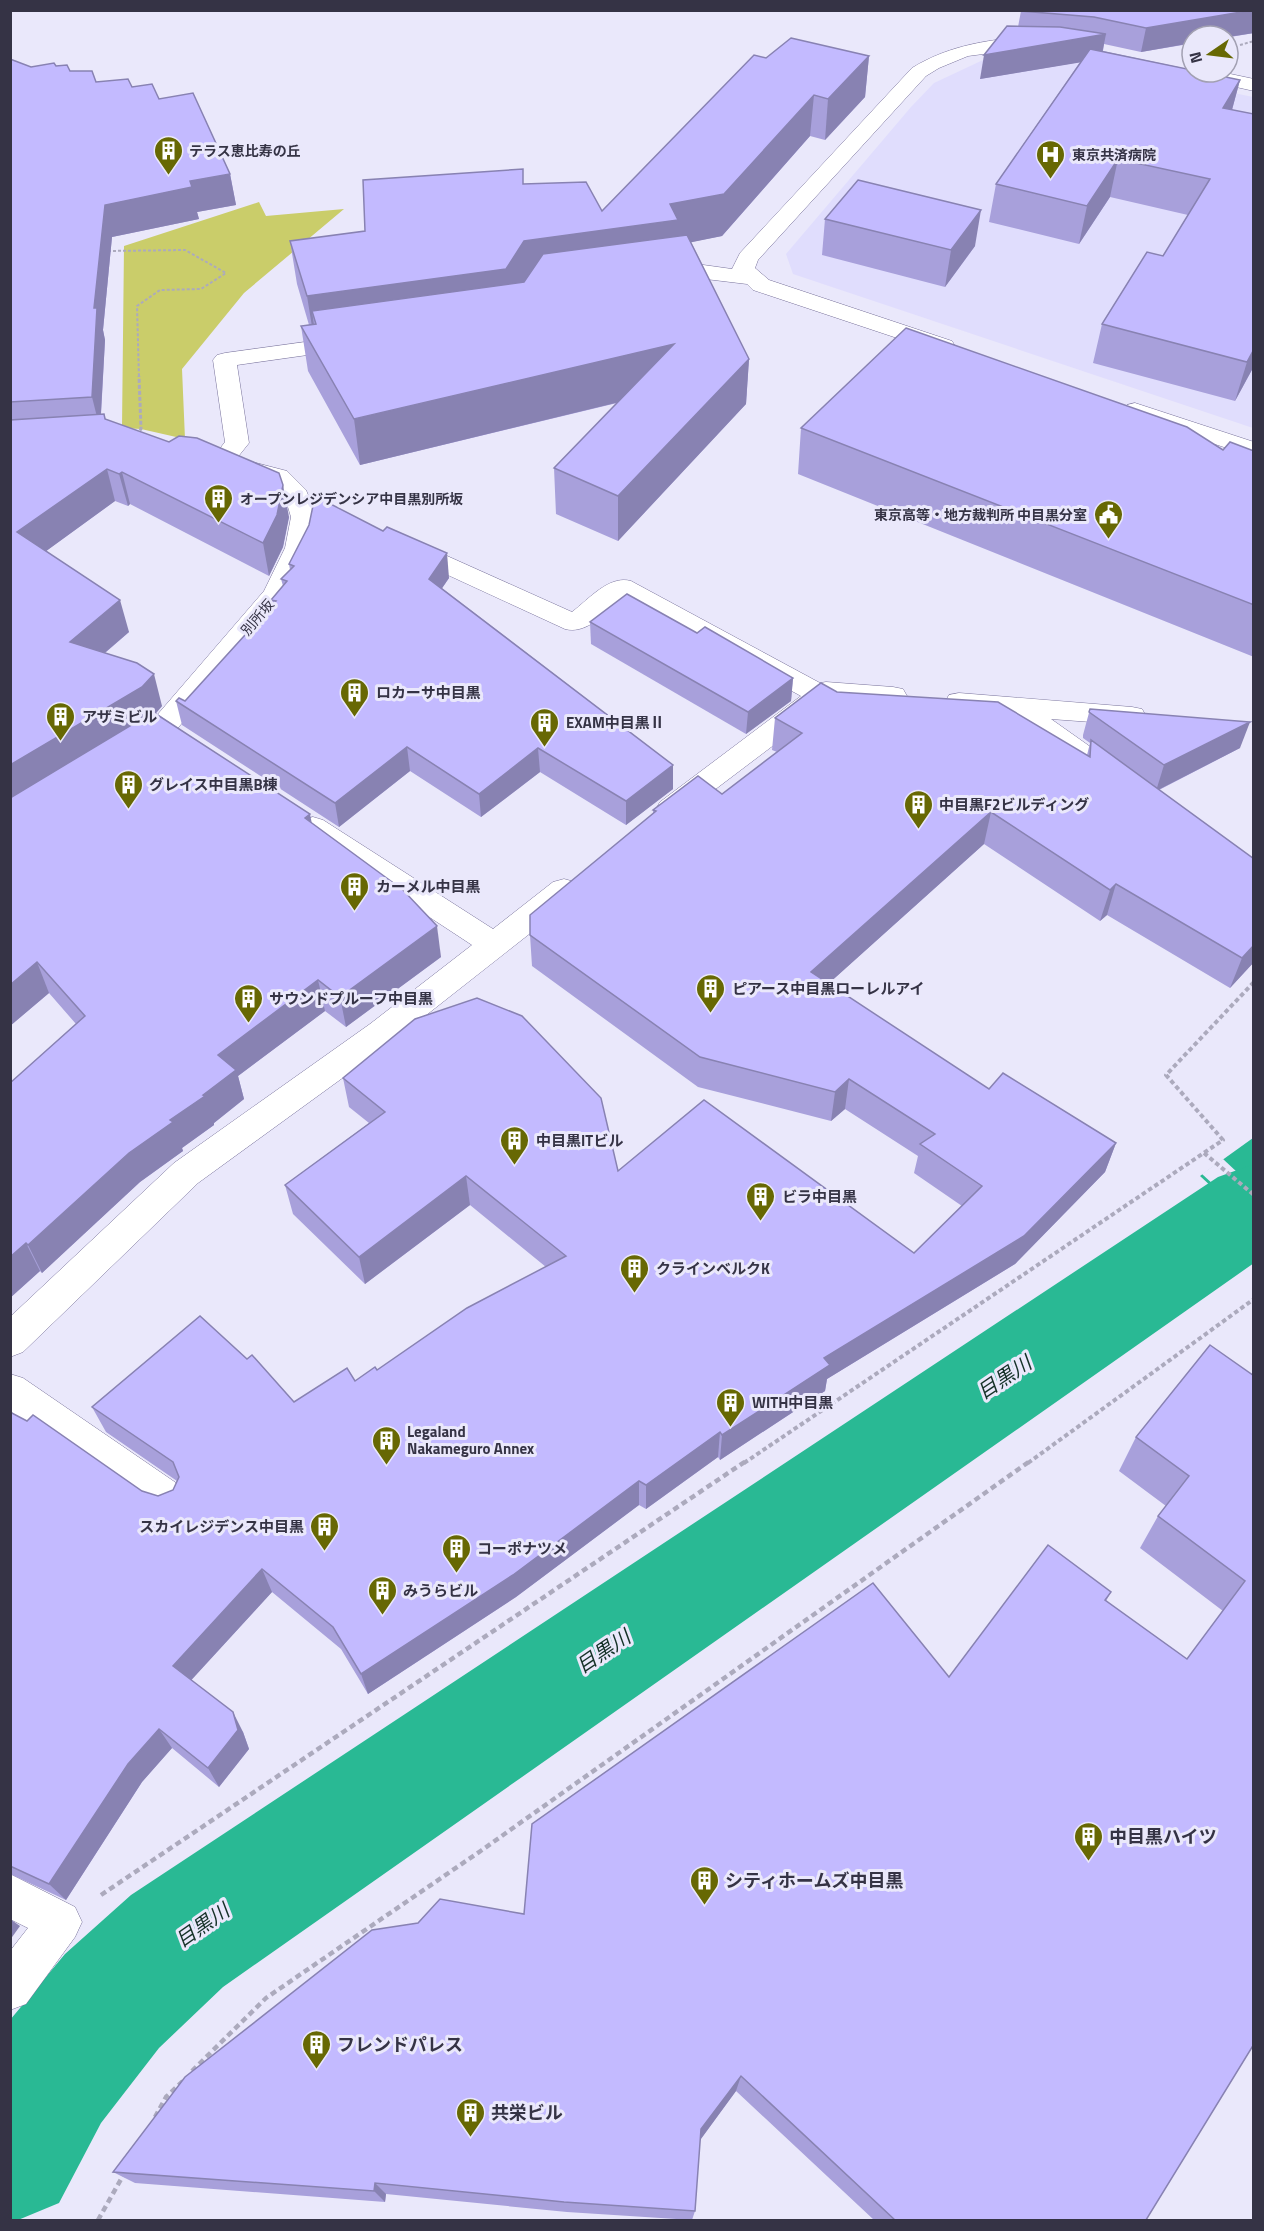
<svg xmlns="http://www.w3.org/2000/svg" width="1264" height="2231" font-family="'Titillium Web','Noto Sans JP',sans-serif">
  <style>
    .built { fill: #e0ddfd }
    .green { fill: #cacd6a }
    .water { fill: #29b994 }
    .pier { fill: #eae8fb }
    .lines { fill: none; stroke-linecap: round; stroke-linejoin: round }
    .river { fill: #29b994; fill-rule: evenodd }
    .minor-casing { stroke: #78729b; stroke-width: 1 }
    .path-far3 { stroke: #acaabd; stroke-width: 2; stroke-dasharray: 3 2; stroke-linecap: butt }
    .path-far2 { stroke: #acaabd; stroke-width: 3; stroke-dasharray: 4 2; stroke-linecap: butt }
    .path-far1 { stroke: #acaabd; stroke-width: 4; stroke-dasharray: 4.5 3; stroke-linecap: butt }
    .path { stroke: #acaabd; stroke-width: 4.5; stroke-dasharray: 6 4; stroke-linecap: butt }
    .minor { fill: #fff; fill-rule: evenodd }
    .wall { fill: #a8a0db }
    .shaded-wall { fill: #8882b2 }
    .building { fill: #c3baff; stroke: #8882b2; stroke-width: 1.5 }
    .labels { text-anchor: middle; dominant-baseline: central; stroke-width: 6; stroke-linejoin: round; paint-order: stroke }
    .far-poi-label { font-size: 14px; font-weight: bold; fill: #353345; stroke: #eae8fb; text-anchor: start }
    .far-street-label { font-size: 14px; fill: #353345; stroke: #eae8fb }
    .poi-label { font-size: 15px; font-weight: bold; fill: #353345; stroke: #eae8fb; text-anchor: start }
    .near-poi-label { font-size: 18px; font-weight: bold; fill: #353345; stroke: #eae8fb; text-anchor: start }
    .near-water-label { font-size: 20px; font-style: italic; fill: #153128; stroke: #eae8fb }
  </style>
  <rect width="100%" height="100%" fill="#eae8fb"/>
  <polygon class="built" points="1025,59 1089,63 1253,97 1253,428 793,274 786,254 911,107 934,83 983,60"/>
  <polygon class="green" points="259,202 266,216 344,209 244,293 182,369 185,439 141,429 122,428 124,246"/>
  <polygon class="water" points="1253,1138 1253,1225 1200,1176"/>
  <polygon class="pier" points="1223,1159 1253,1187 1253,1221 1202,1174"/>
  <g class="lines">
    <polygon class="river" points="1254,1164 1254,1263 223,1987 159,2048 101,2123 59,2203 18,2220 10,2220 10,2020 65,1954 131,1895 1218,1177"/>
    <defs>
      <g id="minor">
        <path d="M1037 36 1044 38 1046 42 1044 46 968 56 939 68 926 76 758 260 755 268 769 280 952 341 955 346 952 351 944 353 936 351 753 290 747 284 689 277 663 281 655 279 652 274 655 269 689 263 732 269 740 253 912 68C951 44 993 39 1037 36Z"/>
        <polygon points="1192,67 1192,72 1221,72 1254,79 1254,91 1187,76 1184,72"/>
        <polygon points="349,336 357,338 360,343 357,348 237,365 249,443 237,458 287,471 306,490 317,517 311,548 284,601 172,735 142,753 132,756 122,753 118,746 122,739 152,721 264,591 285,548 291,517 285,497 269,481 230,470 228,466 214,465 211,460 225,442 213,360 217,355 225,353"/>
        <polygon points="1135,403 1254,442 1254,457 1127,415 1123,410 1127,405"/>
        <path d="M407 538 572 612C589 599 609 575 631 581L820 683 826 682 893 687 903 689 907 696 903 703 893 705 832 701 680 816 670 819 660 816 656 809 660 802 801 696 623 599C607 611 587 635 565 629L398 552 394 546 398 540Z"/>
        <polygon points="959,693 1132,707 1142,709 1146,716 1142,723 1132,725 1051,719 1109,760 1113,767 1109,774 1099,777 1089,774 1008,715 949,709 945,702 949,695"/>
        <polygon points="313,817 323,820 493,929 553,882 564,879 575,882 579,890 575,898 392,1042 198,1183 23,1352 10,1357 10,1317 174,1163 370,1024 472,945 303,834 298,827 303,820"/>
        <polygon points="10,1374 23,1378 182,1487 188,1500 182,1513 169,1518 156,1513 10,1411"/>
        <polygon points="10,1874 75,1907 82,1922 75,1937 26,2004 10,2010 10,1951 28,1928 10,1919"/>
      </g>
    </defs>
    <use href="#minor" class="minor-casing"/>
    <g class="path-far3">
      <polyline points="1240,45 1254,41"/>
      <polyline points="108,251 185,250 226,273 201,289 160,290 137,306 139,378"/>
    </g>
    <polyline class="path-far2" points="136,435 141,429 139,376"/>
    <g class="path-far1">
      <polyline points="1204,1153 1254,1195"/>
      <polyline points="744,1463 1223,1140 1166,1075 1254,982"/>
      <polyline points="1028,1463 1254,1299"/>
    </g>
    <g class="path">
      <polyline points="101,1895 746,1461"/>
      <polyline points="192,2071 266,1998 482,1850 1030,1461"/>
      <polyline points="155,2117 166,2097 183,2081"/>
      <polyline points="98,2220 124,2174"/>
    </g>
    <use href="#minor" class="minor"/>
  </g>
  <g class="wall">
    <polygon points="1254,10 1254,33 1141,52 1104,44 1103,51 1240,80 1232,110 1254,114 1254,366 1235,401 1093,363 1102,324 1163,256 1188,215 1110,197 1079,244 989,222 996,184 1080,62 980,79 1018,27 1021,11"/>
    <polygon points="869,56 865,97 825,140 810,136 722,236 691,242 749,359 746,404 618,541 556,514 554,468 617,403 360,465 308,371 301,326 309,325 297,284 290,241 365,231 523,184 602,211 766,58"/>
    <polygon points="10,59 31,67 56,66 96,82 132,87 159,99 230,174 236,205 197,212 199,219 112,237 103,330 105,340 101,415 104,414 106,420 289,517 283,547 269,576 130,504 128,506 115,501 46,551 129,632 105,653 162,706 156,713 311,822 441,957 346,1027 325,1011 238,1076 244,1099 214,1123 214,1125 182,1148 183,1151 140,1182 42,1273 40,1271 10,1298 10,1083 76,1024 49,993 10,1026"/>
    <polygon points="825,219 975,246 945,287 822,255"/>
    <polygon points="801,428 1223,450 1254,451 1254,657 798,474"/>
    <polygon points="289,564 449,578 442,588 673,765 673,789 626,825 540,772 481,817 410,771 339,827 182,725 176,701 185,701 272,605 271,600 283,586 281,579 290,570"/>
    <polygon points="590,622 697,633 793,678 791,701 746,734 591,644"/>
    <polygon points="837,692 1087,755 1090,743 1083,738 1083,735 1090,709 1240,748 1159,790 1254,859 1254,962 1230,988 1107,915 1100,921 984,844 828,984 989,1089 1116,1143 1105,1172 1015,1264 827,1379 825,1391 720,1460 718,1457 646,1509 639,1505 516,1597 368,1694 341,1649 272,1592 191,1680 243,1732 249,1749 219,1787 172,1748 142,1782 66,1900 10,1874 10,1412 142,1491 158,1496 173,1490 177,1481 106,1432 92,1407 247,1359 294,1402 355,1381 377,1370 546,1267 470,1205 365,1284 293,1214 285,1185 369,1123 349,1107 343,1078 618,1171 914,1253 962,1206 914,1173 918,1156 845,1109 831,1121 698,1087 532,966 530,935 653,814 653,810 722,794 777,752 772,750 775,718"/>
    <polygon points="1254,1376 1254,2044 1146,2220 874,2220 736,2091 700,2140 695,2211 692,2220 567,2212 386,2194 385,2202 135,2183 113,2172 524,1914 949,1677 1111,1592 1106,1601 1187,1659 1223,1611 1140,1548 1158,1516 1166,1506 1119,1471 1136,1437"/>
  </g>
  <g class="shaded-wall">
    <polygon points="1254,10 1254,33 1228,37 1228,36 1192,36 1192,43 1141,52 1146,28"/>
    <polygon points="1106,34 1101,59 980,79 984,55"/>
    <polygon points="869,56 865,97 825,140 828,99"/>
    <polygon points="1240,80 1230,117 1223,108"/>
    <polygon points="814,95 810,136 722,236 678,245 678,262 316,324 312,311 316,339 314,339 307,296 670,204"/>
    <polygon points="1118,159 1110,197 1079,244 1087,206"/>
    <polygon points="230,174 236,205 197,212 199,219 112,237 103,330 105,340 100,429 92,397 94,308 105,205 190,181"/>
    <polygon points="981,210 975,246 945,287 951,250"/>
    <polygon points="674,344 673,389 360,465 354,419"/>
    <polygon points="1254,349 1254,366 1235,401 1247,362"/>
    <polygon points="749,359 746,404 618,541 618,496"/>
    <polygon points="107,469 115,501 27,565 17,532"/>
    <polygon points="122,472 130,504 128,506 119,474"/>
    <polygon points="283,485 289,517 283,547 269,576 263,543"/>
    <polygon points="447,553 449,578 432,603 429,579"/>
    <polygon points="120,600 129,632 80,674 70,642"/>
    <polygon points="154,674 162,706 151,719 10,804 10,765"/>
    <polygon points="793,678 791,701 746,734 748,712"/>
    <polygon points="1250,722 1240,748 1156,791 1164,765"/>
    <polygon points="407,747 410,771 339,827 335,803"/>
    <polygon points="538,748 540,772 481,817 479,794"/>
    <polygon points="673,765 673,789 626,825 626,801"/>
    <polygon points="991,812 984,844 807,1003 811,972"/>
    <polygon points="310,814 316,845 305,818"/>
    <polygon points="1116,884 1107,915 1100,921 1110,890"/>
    <polygon points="437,926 441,957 346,1027 340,997"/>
    <polygon points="1254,945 1254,962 1230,988 1242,958"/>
    <polygon points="37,962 49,993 10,1026 10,985"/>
    <polygon points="318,980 325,1011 238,1076 244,1099 214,1123 214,1125 182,1148 183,1151 140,1182 42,1273 28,1245 129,1153 170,1120 203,1095 218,1055"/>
    <polygon points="849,1079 845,1109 831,1121 835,1092"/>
    <polygon points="1116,1143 1105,1172 1015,1264 827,1379 825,1391 720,1460 722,1435 824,1358"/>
    <polygon points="466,1176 470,1205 365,1284 359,1257"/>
    <polygon points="26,1243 40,1271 10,1298 10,1257"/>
    <polygon points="720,1432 718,1457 646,1509 646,1485"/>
    <polygon points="639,1481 639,1505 516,1597 368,1694 361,1674"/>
    <polygon points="262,1569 272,1592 185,1687 173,1666"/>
    <polygon points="233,1712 243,1732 249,1749 219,1787 208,1768"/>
    <polygon points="159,1729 172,1748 142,1782 66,1900 49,1884 128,1764"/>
    <polygon points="10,1919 20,1926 10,1940"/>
    <polygon points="741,2076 736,2091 698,2143 701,2129"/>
    <polygon points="375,2183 386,2194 385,2202 374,2191"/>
  </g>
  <g class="building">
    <polygon points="1021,10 1253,10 1146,28 1094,17 1021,11"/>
    <polygon points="1007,26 1060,27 1106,34 984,55"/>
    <polygon points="791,38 869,56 828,99 814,95 724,194 670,204 678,220 524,241 506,269 307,296 290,241 365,231 363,180 523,169 523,184 586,182 602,211 754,55 766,58"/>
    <polygon points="1090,49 1192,70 1192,72 1202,72 1240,80 1223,108 1254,114 1254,349 1247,362 1102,324 1147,252 1163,256 1210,179 1118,159 1087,206 996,184"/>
    <polygon points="10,59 31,67 54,63 56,66 67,65 70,71 92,71 96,82 128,79 132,87 152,84 159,99 193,93 230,174 190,181 192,187 105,205 94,308 97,308 92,397 10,402"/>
    <polygon points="858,180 981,210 951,250 825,219"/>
    <polygon points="687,235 749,359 618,496 554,468 674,344 354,419 301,326 316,324 312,311 524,282 543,254"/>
    <polygon points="906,328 1187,427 1223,450 1230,442 1254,451 1254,605 801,428"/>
    <polygon points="104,414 105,419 169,442 179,436 197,438 279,473 283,485 277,515 263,543 122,472 119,474 107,469 17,532 120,600 70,642 137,663 154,674 142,687 10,765 10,420"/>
    <polygon points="315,496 383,531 387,527 447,553 429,579 673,765 626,801 538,748 479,794 407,747 335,803 176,701 179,698 185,701 276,601 271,600 287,581 281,579 294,566 289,564 309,525"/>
    <polygon points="627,594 697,633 705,627 793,678 748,712 590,622"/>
    <polygon points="821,683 837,692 998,702 1090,757 1091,740 1254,859 1254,945 1242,958 1116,884 1110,890 991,812 811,972 989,1089 1003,1073 1116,1143 1024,1236 824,1358 830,1365 722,1435 720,1432 646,1485 639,1481 513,1575 361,1674 333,1627 262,1569 173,1666 233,1712 238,1730 208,1768 159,1729 128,1764 49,1884 10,1866 10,1412 27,1421 33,1415 142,1491 158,1496 173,1490 179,1477 173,1462 92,1407 200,1316 247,1359 252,1355 294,1402 347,1368 355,1381 375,1367 377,1370 467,1308 566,1256 466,1176 359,1257 285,1185 385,1112 343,1078 415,1019 477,998 522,1016 601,1098 618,1171 704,1100 914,1253 982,1186 920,1144 935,1134 849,1079 835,1092 700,1057 530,935 530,915 656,811 653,810 698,776 722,794 802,733 775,718"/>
    <polygon points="1090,709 1250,722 1164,765 1089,712"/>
    <polygon points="153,712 310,814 305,818 403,890 437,926 340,997 318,980 218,1055 236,1070 203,1095 205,1096 170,1120 173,1122 129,1153 28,1245 26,1243 10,1257 10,1083 85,1016 37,962 10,985 10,798"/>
    <polygon points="1210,1345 1254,1376 1254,2044 1146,2220 895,2220 741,2076 701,2129 695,2211 564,2202 375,2183 374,2191 113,2172 185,2077 372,1930 418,1923 440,1899 524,1914 532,1824 873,1583 949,1677 1048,1545 1111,1592 1105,1600 1187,1659 1245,1581 1158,1516 1189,1476 1136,1437"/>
  </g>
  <defs>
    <symbol id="building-pin" viewBox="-11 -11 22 30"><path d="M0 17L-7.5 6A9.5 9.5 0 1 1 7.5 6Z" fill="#676803" stroke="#eae8fb"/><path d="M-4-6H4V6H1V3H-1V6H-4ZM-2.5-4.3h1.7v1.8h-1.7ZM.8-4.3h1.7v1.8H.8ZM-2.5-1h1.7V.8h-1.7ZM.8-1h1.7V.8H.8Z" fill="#fff"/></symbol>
    <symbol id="hospital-pin" viewBox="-11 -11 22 30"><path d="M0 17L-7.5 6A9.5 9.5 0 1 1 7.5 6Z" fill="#676803" stroke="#eae8fb"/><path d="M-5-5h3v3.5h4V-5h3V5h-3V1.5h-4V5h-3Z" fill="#fff"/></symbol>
    <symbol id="civic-pin" viewBox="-11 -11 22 30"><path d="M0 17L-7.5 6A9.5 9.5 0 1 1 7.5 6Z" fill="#676803" stroke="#eae8fb"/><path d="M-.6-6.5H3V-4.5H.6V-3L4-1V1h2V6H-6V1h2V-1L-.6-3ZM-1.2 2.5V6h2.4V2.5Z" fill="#fff"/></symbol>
  </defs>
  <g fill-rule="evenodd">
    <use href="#building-pin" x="152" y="134" width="33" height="45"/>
    <use href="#hospital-pin" x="1034" y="138" width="33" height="45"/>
    <use href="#building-pin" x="202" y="482" width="33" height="45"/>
    <use href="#civic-pin" x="1092" y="498" width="33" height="45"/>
    <use href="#building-pin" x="338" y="676" width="33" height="45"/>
    <use href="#building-pin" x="44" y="700" width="33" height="45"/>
    <use href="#building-pin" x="528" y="706" width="33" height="45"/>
    <use href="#building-pin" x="112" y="768" width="33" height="45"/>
    <use href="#building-pin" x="902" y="788" width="33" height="45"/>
    <use href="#building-pin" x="338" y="870" width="33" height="45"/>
    <use href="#building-pin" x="694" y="972" width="33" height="45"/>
    <use href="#building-pin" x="232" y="982" width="33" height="45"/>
    <use href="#building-pin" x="498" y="1124" width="33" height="45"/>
    <use href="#building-pin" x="744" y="1180" width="33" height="45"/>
    <use href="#building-pin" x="618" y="1252" width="33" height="45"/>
    <use href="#building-pin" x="714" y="1386" width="33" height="45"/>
    <use href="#building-pin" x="370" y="1424" width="33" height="45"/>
    <use href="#building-pin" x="308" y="1510" width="33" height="45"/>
    <use href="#building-pin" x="440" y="1532" width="33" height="45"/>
    <use href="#building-pin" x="366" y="1574" width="33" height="45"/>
    <use href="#building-pin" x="1072" y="1820" width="33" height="45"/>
    <use href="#building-pin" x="688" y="1864" width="33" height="45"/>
    <use href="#building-pin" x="300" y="2028" width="33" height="45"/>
    <use href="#building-pin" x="454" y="2096" width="33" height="45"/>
  </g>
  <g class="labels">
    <g class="far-poi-label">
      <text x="189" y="150">テラス恵比寿の丘</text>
      <text x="1072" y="154">東京共済病院</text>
      <text x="240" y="498">オープンレジデンシア中目黒別所坂</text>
      <text x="1087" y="514" text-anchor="end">東京高等・地方裁判所 中目黒分室</text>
    </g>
    <g class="far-street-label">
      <text transform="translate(257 617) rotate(-50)">別所坂</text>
    </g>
    <g class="poi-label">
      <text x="376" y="692">ロカーサ中目黒</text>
      <text x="82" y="716">アザミビル</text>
      <text x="566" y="722">EXAM中目黒Ⅱ</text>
      <text x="149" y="784">グレイス中目黒B棟</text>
      <text x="939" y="804">中目黒F2ビルディング</text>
      <text x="376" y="886">カーメル中目黒</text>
      <text x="732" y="988">ピアース中目黒ローレルアイ</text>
      <text x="269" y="998">サウンドプルーフ中目黒</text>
      <text x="536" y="1140">中目黒ITビル</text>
      <text x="782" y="1196">ビラ中目黒</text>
      <text x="656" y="1268">クラインベルクK</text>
      <text x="752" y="1402">WITH中目黒</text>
      <text x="407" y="1431">Legaland<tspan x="407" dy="17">Nakameguro Annex</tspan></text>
      <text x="304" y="1526" text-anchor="end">スカイレジデンス中目黒</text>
      <text x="477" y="1548">コーポナツメ</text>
      <text x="403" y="1590">みうらビル</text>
    </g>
    <g class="near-poi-label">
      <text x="1109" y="1836">中目黒ハイツ</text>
      <text x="725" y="1880">シティホームズ中目黒</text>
      <text x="337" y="2044">フレンドパレス</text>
      <text x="491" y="2112">共栄ビル</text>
    </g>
    <g class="near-water-label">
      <text transform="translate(1004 1377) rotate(-34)">目黒川</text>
      <text transform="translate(603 1651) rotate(-34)">目黒川</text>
      <text transform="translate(202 1925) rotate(-35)">目黒川</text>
    </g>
  </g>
  <rect width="1264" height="2231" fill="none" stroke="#353345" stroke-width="24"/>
  <g transform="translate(1210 54) rotate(256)"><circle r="28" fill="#eae8fb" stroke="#a2a0b2" stroke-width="1.5"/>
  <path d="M0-4.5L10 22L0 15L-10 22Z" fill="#676803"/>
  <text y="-9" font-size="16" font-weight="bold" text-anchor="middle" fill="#353345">N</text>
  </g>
</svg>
